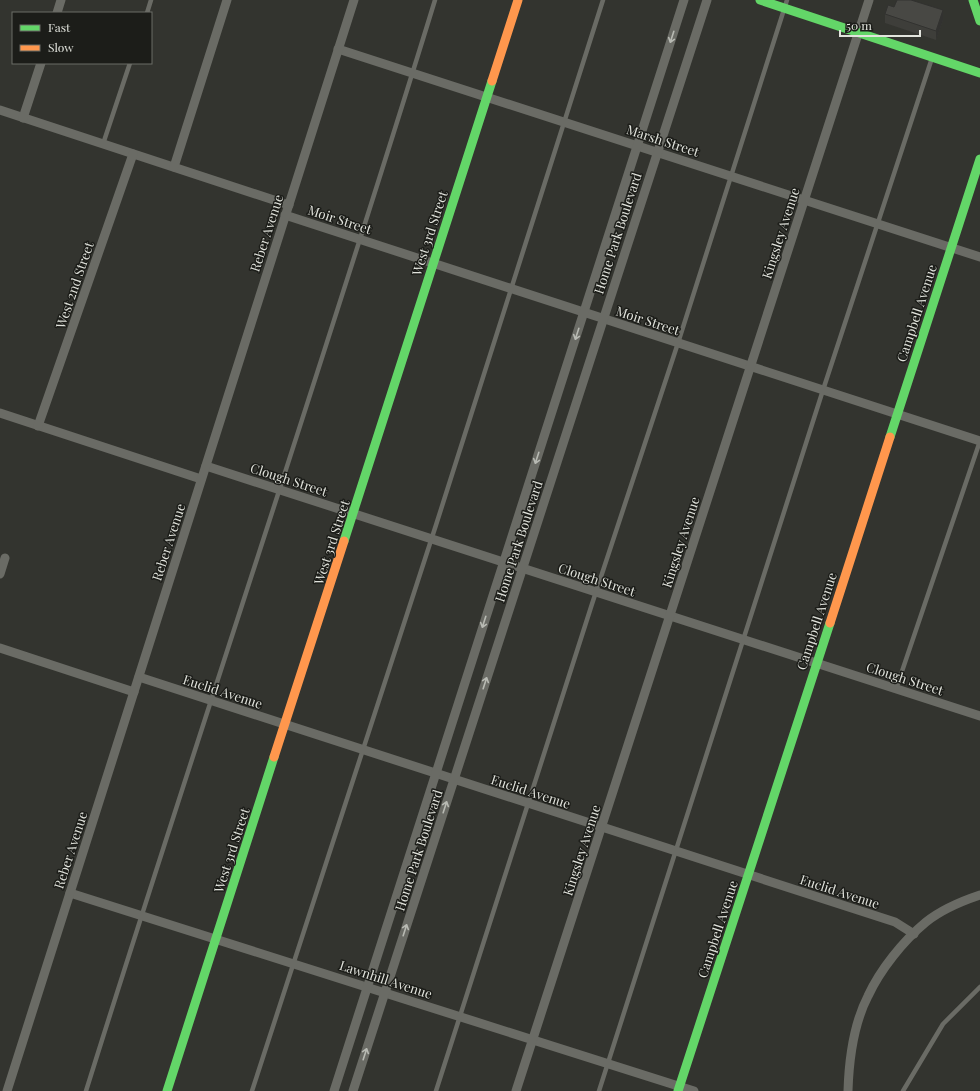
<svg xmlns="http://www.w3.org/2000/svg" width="980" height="1091" font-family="'Playfair Display',serif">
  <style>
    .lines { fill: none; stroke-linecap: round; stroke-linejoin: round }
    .lane { stroke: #6a6b65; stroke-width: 4.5 }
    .street { stroke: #6a6b65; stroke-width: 9 }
    .fast { stroke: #63d668; stroke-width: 9 }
    .slow { stroke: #ff974d; stroke-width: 9 }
    .wall { fill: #3e3e3a }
    .shaded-wall { fill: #323230 }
    .building { fill: #484844; stroke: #323230 }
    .oneway { stroke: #b8bab3 }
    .labels { text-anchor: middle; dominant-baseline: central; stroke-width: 3; stroke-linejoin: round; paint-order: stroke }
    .street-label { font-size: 13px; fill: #e2e4dd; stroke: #1c1d19 }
  </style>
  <rect width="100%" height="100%" fill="#33342f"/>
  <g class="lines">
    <g class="lane">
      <polyline points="147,13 151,0"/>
      <polyline points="103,144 130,63"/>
      <polyline points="896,689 980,441"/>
      <path d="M86 1091C200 727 323 365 435 0"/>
      <polyline points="252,1091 436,525 603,0"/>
      <polyline points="436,1091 592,604 678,343 787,0"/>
      <polyline points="599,1091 823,390 932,58"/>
      <polyline points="903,1091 943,1024 980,987"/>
    </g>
    <g class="street">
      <polyline points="57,13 61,0"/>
      <polyline points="338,49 980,257"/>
      <polyline points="0,110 289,205"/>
      <polyline points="23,118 41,63"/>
      <polyline points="174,167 227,0"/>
      <polyline points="285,215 980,441"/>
      <polyline points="0,413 201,479"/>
      <polyline points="38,426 133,154"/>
      <polyline points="206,466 980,716"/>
      <polyline points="0,574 5,558"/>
      <polyline points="0,648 134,692"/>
      <polyline points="139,677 895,922 914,934"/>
      <polyline points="70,893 694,1091"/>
      <polyline points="7,1091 354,0"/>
      <polyline points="334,1091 684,0"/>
      <polyline points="353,1091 707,0"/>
      <polyline points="516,1091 869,0"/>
      <path d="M848 1091C849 1059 853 1025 868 996 880 970 903 941 926 922 941 910 962 901 980 895"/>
    </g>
    <g class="fast">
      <polyline points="760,0 980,73"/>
      <polyline points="973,0 980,21"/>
      <polyline points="890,437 980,159"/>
      <polyline points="344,541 492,81"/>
      <polyline points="167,1091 274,757"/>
      <polyline points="678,1091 830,623"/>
    </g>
    <g class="slow">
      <polyline points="492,81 518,0"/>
      <polyline points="830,623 890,437"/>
      <polyline points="274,757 344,541"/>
    </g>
  </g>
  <polygon class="wall" points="894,7 943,20 936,40 885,23 885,14"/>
  <polygon class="shaded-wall" points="943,10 943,20 936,40 936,31"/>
  <polygon class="building" points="897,0 911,0 943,10 936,31 885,14 888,5 894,7"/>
  <defs><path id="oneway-shaft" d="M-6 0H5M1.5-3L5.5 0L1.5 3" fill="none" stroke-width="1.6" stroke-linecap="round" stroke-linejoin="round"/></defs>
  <g class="oneway">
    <use href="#oneway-shaft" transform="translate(672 37) rotate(108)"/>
    <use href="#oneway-shaft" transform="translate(577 334) rotate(108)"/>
    <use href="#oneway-shaft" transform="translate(537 458) rotate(108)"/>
    <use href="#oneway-shaft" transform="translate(484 622) rotate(108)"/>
    <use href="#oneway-shaft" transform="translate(485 683) rotate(-72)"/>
    <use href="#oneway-shaft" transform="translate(445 807) rotate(-72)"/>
    <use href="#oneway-shaft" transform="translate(405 930) rotate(-72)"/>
    <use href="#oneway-shaft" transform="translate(365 1054) rotate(-72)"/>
  </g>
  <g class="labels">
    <g class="street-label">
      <text transform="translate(663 140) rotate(18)">Marsh Street</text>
      <text transform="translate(340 219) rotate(18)">Moir Street</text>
      <text transform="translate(266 233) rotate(-72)">Reber Avenue</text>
      <text transform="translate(429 233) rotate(-72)">West 3rd Street</text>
      <text transform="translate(617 233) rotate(-72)">Home Park Boulevard</text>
      <text transform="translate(780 233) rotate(-72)">Kingsley Avenue</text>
      <text transform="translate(74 285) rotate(-71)">West 2nd Street</text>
      <text transform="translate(916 313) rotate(-72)">Campbell Avenue</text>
      <text transform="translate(648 320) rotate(18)">Moir Street</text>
      <text transform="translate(289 479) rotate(18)">Clough Street</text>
      <text transform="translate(518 541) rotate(-72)">Home Park Boulevard</text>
      <text transform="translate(168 542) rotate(-72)">Reber Avenue</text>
      <text transform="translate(331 542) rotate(-72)">West 3rd Street</text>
      <text transform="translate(680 542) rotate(-72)">Kingsley Avenue</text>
      <text transform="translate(597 579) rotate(18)">Clough Street</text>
      <text transform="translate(816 621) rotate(-72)">Campbell Avenue</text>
      <text transform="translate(905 678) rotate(18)">Clough Street</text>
      <text transform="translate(223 691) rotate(18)">Euclid Avenue</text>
      <text transform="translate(531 791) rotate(18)">Euclid Avenue</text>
      <text transform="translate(70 850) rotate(-72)">Reber Avenue</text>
      <text transform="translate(231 850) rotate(-72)">West 3rd Street</text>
      <text transform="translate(418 850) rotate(-72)">Home Park Boulevard</text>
      <text transform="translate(581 850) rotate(-72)">Kingsley Avenue</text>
      <text transform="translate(840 891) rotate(18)">Euclid Avenue</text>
      <text transform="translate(717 929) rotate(-72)">Campbell Avenue</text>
      <text transform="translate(386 979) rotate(18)">Lawnhill Avenue</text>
    </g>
  </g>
  <rect x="12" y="12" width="140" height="52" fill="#1c1d19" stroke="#6b6d67"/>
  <rect x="20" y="25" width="20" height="6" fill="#63d668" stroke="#6b6d67"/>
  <text x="48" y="32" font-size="12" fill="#e2e4dd">Fast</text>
  <rect x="20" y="45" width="20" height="6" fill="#ff974d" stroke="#6b6d67"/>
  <text x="48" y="52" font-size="12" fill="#e2e4dd">Slow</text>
  <path d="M840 30v6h80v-6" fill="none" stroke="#e2e4dd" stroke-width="2"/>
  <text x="846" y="30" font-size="12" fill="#e2e4dd" stroke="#1c1d19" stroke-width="3" paint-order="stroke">50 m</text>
</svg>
